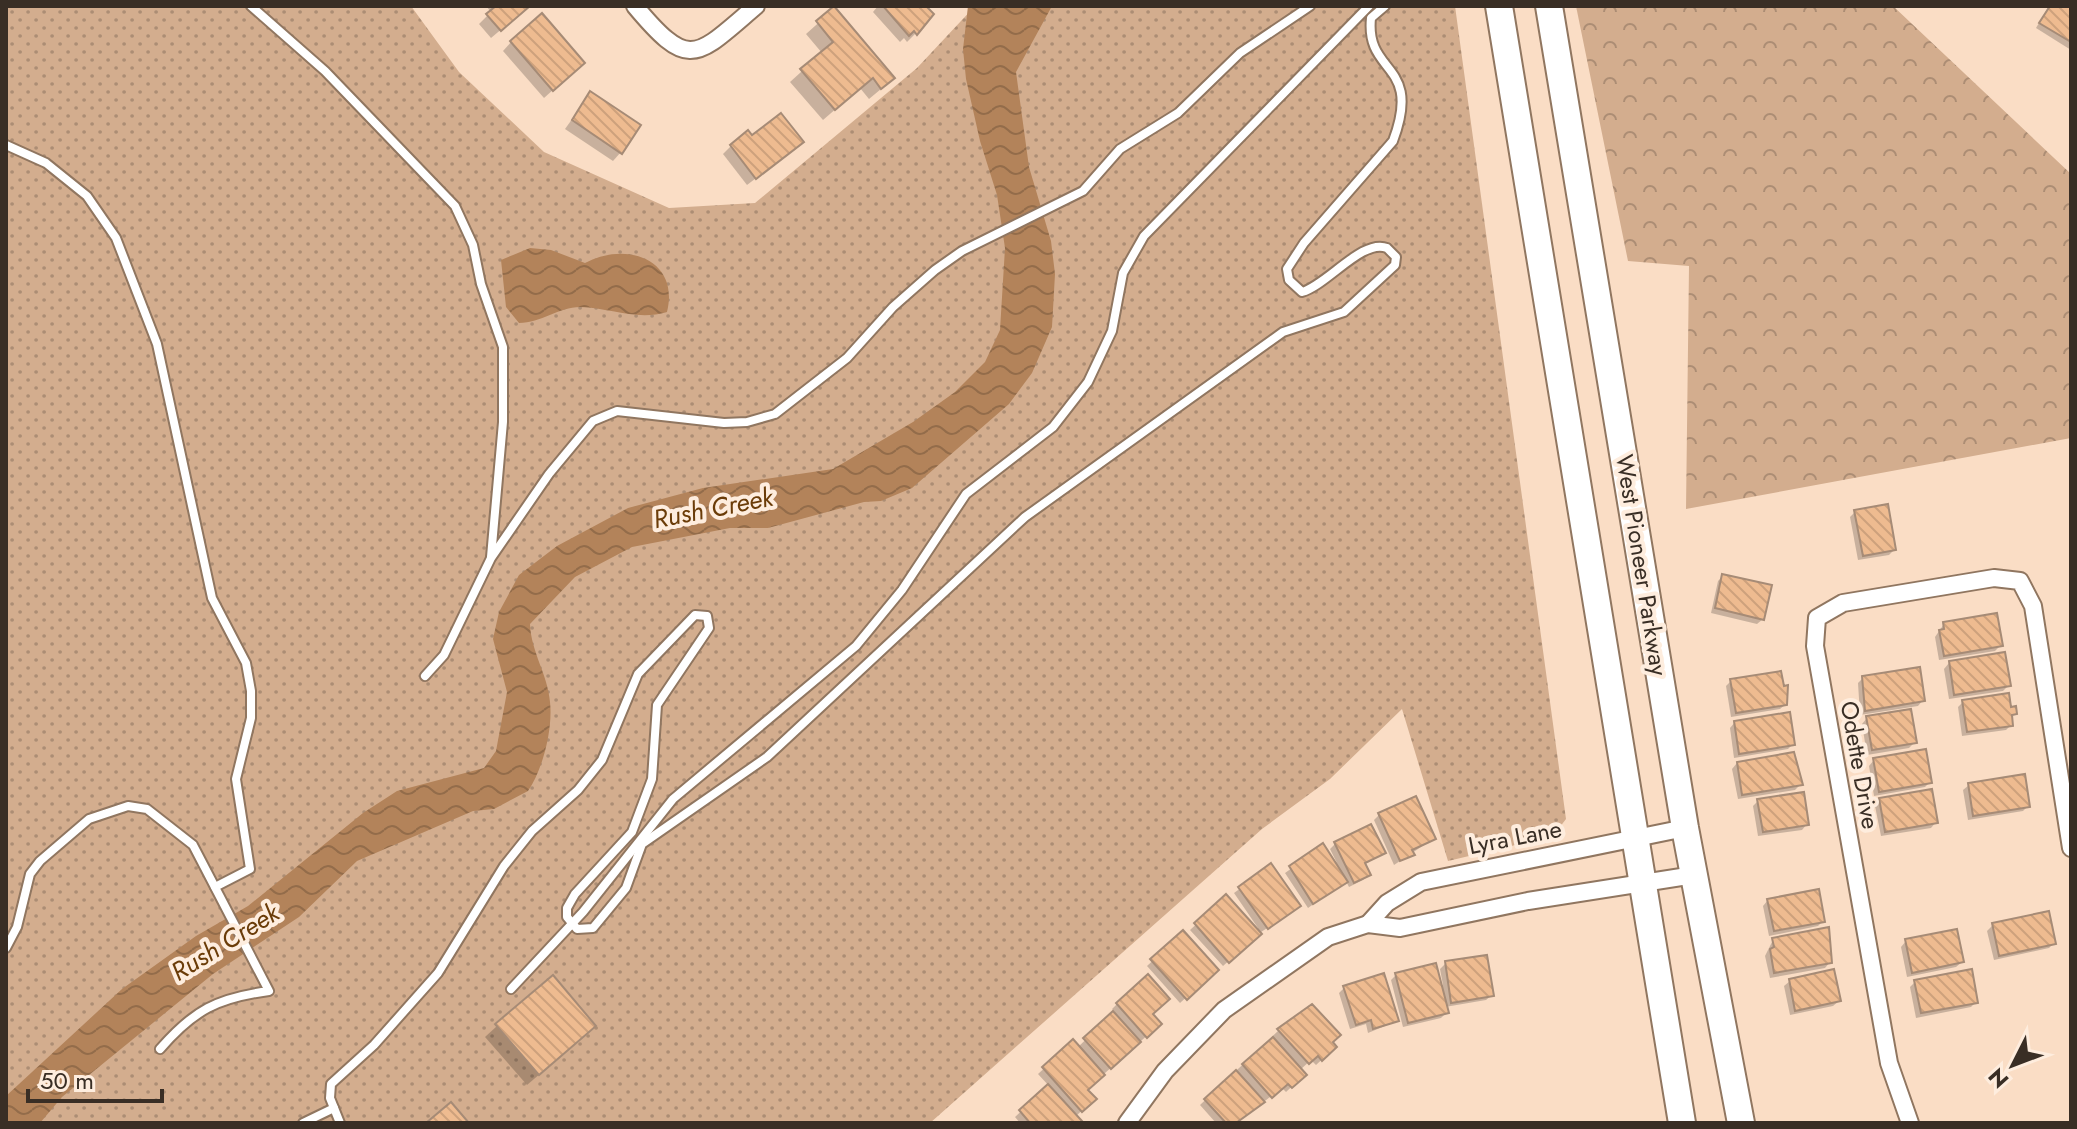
<svg xmlns="http://www.w3.org/2000/svg" width="2077" height="1129" font-family="Jost,sans-serif">
  <style>
    .grass { fill: url(#grass-dots) }
    .forest { fill: url(#forest-crowns) }
    .water { fill: url(#water-waves) }
    .shadow { fill: #0003 }
    .building { fill: url(#building-back-hatch); stroke: #a68b76; stroke-width: 2 }
    .lines { fill: none; stroke-linecap: round; stroke-linejoin: round }
    .service-casing { stroke: #907660; stroke-width: 12 }
    .minor-casing { stroke: #907660; stroke-width: 20 }
    .primary-casing { stroke: #907660; stroke-width: 30 }
    .service { stroke: #fff; stroke-width: 8 }
    .minor { stroke: #fff; stroke-width: 16 }
    .primary { stroke: #fff; stroke-width: 26 }
    .labels { text-anchor: middle; dominant-baseline: central; stroke-width: 8; stroke-linejoin: round; paint-order: stroke }
    .street-label { font-size: 24px; fill: #392e25; stroke: #feedde }
    .water-label { font-size: 26px; font-style: italic; fill: #6b3c08; stroke: #feedde }
  </style>
  <defs>
    <pattern id="grass-dots" width="8" height="8" patternUnits="userSpaceOnUse" patternTransform="scale(2)"><rect width="8" height="8" fill="#d3ad8e"/><path d="M2 2h.1M6 6h.1" fill="none" stroke="#ac8d74" stroke-width="1.8" stroke-linecap="round"/></pattern>
    <pattern id="forest-crowns" width="20" height="18" patternUnits="userSpaceOnUse" patternTransform="scale(2)"><rect width="20" height="18" fill="#d3ad8e"/><path d="M2 6a3 3 0 1 1 6 0M12 15a3 3 0 1 1 6 0" fill="none" stroke="#ac8d74"/></pattern>
    <pattern id="water-waves" width="16" height="10" patternUnits="userSpaceOnUse" patternTransform="scale(2)"><rect width="16" height="10" fill="#b3835a"/><path d="M0 5q4-4 8 0t8 0" fill="none" stroke="#936c4a"/></pattern>
    <pattern id="building-back-hatch" width="6" height="6" patternUnits="userSpaceOnUse" patternTransform="scale(2)"><rect width="6" height="6" fill="#eebb90"/><path d="M-1 5l2 2M0 0l6 6M5-1l2 2" fill="none" stroke="#cda17c"/></pattern>
  </defs>
  <rect width="100%" height="100%" fill="#faddc5"/>
  <polygon class="grass" points="6,6 411,6 459,72 544,152 669,208 755,203 917,68 975,6 1455,6 1566,819 1553,836 1448,861 1402,709 1330,779 1262,829 930,1123 6,1123"/>
  <polygon class="forest" points="1576,6 1893,6 2071,174 2071,438 1686,509 1689,266 1628,261"/>
  <g class="water">
    <path d="M968 6H1052L1016 72 1029 167 1051 241 1055 274 1052 327 1032 373 1009 404 912 488 881 501 864 502 768 528H730L632 547 575 577 530 624C531 652 548 675 550 702 553 729 543 769 528 791L494 809 473 811 357 861 299 917 213 974 62 1097 40 1123H6V1096L122 989 196 936 248 906 363 813 397 791 484 768 496 751 507 692 493 639 499 612 519 575 557 546 628 508 703 488 833 469 913 422 955 392 985 362 1000 330 1005 248 997 195 980 141 966 79 963 49Z"/>
    <path d="M530 248 551 250 585 263C626 241 680 259 667 312 637 321 611 308 580 307 559 307 541 323 519 323L506 307 501 260Z"/>
  </g>
  <g class="shadow">
    <polygon points="486,6 529,6 491,38 479,24 491,12"/>
    <polygon points="924,6 923,26 907,42 904,38 900,42 873,12 878,6"/>
    <polygon points="2049,6 2071,6 2071,50 2036,28"/>
    <polygon points="834,9 881,89 869,99 860,88 823,120 790,82 822,53 806,34"/>
    <polygon points="511,42 574,71 544,98 503,51"/>
    <polygon points="590,94 621,152 613,161 565,129"/>
    <polygon points="752,138 793,150 747,185 723,154 731,146"/>
    <polygon points="1855,512 1894,550 1889,555 1858,560 1850,517"/>
    <polygon points="1723,576 1763,619 1757,624 1711,613 1718,581"/>
    <polygon points="1944,624 2001,645 1995,651 1939,660 1935,637"/>
    <polygon points="1949,663 2009,685 2003,691 1949,699 1944,669"/>
    <polygon points="1863,678 1923,700 1918,706 1860,715 1858,683"/>
    <polygon points="1731,681 1786,704 1780,709 1731,717 1726,686"/>
    <polygon points="1963,702 2010,709 2015,714 2010,718 2011,725 2006,730 1962,736 1958,707"/>
    <polygon points="1867,718 1914,743 1909,748 1867,755 1862,724"/>
    <polygon points="1735,722 1793,744 1788,749 1734,758 1730,728"/>
    <polygon points="1874,760 1930,782 1925,787 1874,796 1869,766"/>
    <polygon points="1737,763 1800,785 1795,790 1738,799 1732,769"/>
    <polygon points="1969,785 2028,806 2023,811 1968,820 1963,790"/>
    <polygon points="1880,800 1936,822 1931,828 1881,836 1875,806"/>
    <polygon points="1758,801 1807,824 1802,830 1758,836 1753,806"/>
    <polygon points="1379,815 1433,839 1394,865 1374,820"/>
    <polygon points="1335,844 1383,853 1364,865 1369,875 1363,880 1349,887 1346,881 1308,908 1285,873 1323,846 1337,863 1330,849"/>
    <polygon points="1271,866 1294,911 1261,932 1223,966 1190,930 1226,897 1256,930 1258,928 1234,893"/>
    <polygon points="1768,900 1823,921 1818,926 1769,936 1763,906"/>
    <polygon points="1993,925 2054,943 2049,948 1994,960 1987,931"/>
    <polygon points="1183,933 1216,970 1180,1003 1147,966"/>
    <polygon points="1773,940 1830,962 1825,968 1770,978 1765,956"/>
    <polygon points="1906,941 1962,962 1956,967 1907,977 1901,947"/>
    <polygon points="1446,963 1492,995 1486,1000 1445,1007 1447,1012 1441,1018 1403,1027 1391,980 1396,975 1443,985 1440,969"/>
    <polygon points="1790,981 1839,1001 1833,1006 1790,1015 1784,986"/>
    <polygon points="1915,982 1976,1002 1971,1007 1916,1018 1910,987"/>
    <polygon points="1344,988 1397,1021 1368,1033 1366,1024 1350,1029 1339,993"/>
    <polygon points="1117,1004 1151,1015 1160,1024 1086,1090 1094,1099 1075,1117 1077,1123 1020,1123 1015,1117 1049,1086 1038,1074 1073,1042 1078,1047 1115,1012 1112,1009"/>
    <polygon points="1311,1006 1331,1042 1330,1052 1316,1065 1311,1060 1300,1070 1304,1075 1286,1092 1282,1088 1236,1123 1216,1123 1200,1105 1278,1031"/>
    <polygon points="497,1026 582,1038 527,1085 485,1037"/>
  </g>
  <g class="building">
    <polygon points="496,6 530,6 501,31 486,14"/>
    <polygon points="834,6 895,78 881,89 873,78 835,110 800,69 833,42 816,21"/>
    <polygon points="883,6 926,6 934,14 917,35 914,31 909,36"/>
    <polygon points="2050,6 2071,6 2071,42 2039,23"/>
    <polygon points="542,13 585,63 553,91 510,41"/>
    <polygon points="590,91 641,125 622,154 572,120"/>
    <polygon points="781,113 804,142 756,179 730,145 748,130 752,135"/>
    <polygon points="1888,504 1896,550 1863,556 1854,510"/>
    <polygon points="1722,574 1772,585 1764,620 1715,608"/>
    <polygon points="1997,613 2003,646 1944,656 1939,630 1944,629 1943,622"/>
    <polygon points="2005,652 2011,686 1954,695 1949,661"/>
    <polygon points="1920,667 1925,701 1865,711 1862,676"/>
    <polygon points="1781,671 1784,686 1788,685 1787,705 1736,713 1730,679"/>
    <polygon points="2009,693 2011,707 2016,706 2017,714 2012,715 2013,726 1967,732 1962,700"/>
    <polygon points="1911,709 1917,743 1872,750 1866,716"/>
    <polygon points="1790,712 1795,745 1739,754 1734,721"/>
    <polygon points="1926,749 1932,783 1879,792 1873,758"/>
    <polygon points="1794,752 1803,785 1742,795 1737,762"/>
    <polygon points="2025,774 2030,807 1973,816 1968,783"/>
    <polygon points="1932,789 1938,823 1885,832 1879,798"/>
    <polygon points="1804,792 1809,825 1763,832 1757,799"/>
    <polygon points="1416,796 1436,839 1412,850 1415,855 1400,861 1378,813"/>
    <polygon points="1371,824 1386,853 1365,863 1371,875 1354,883 1334,842"/>
    <polygon points="1323,843 1348,882 1313,904 1289,866"/>
    <polygon points="1271,863 1301,906 1268,929 1238,887"/>
    <polygon points="1819,889 1825,922 1774,931 1767,899"/>
    <polygon points="1226,894 1262,934 1229,963 1194,923"/>
    <polygon points="2049,911 2056,944 1999,956 1992,923"/>
    <polygon points="1829,927 1832,963 1774,973 1770,949 1774,947 1772,938"/>
    <polygon points="1957,929 1964,962 1912,973 1905,939"/>
    <polygon points="1183,930 1219,970 1187,1000 1150,959"/>
    <polygon points="1487,955 1494,996 1451,1003 1445,961"/>
    <polygon points="1436,963 1449,1013 1408,1023 1395,973"/>
    <polygon points="1834,969 1841,1001 1795,1011 1789,979"/>
    <polygon points="1972,969 1978,1003 1921,1013 1914,980"/>
    <polygon points="1384,973 1399,1021 1373,1029 1371,1020 1356,1025 1343,986"/>
    <polygon points="1148,974 1170,999 1153,1014 1162,1024 1147,1038 1116,1003"/>
    <polygon points="553,975 596,1026 539,1075 495,1024"/>
    <polygon points="1312,1004 1341,1035 1333,1042 1337,1047 1322,1061 1318,1056 1309,1064 1277,1029"/>
    <polygon points="1113,1011 1141,1042 1111,1069 1083,1038"/>
    <polygon points="1273,1037 1307,1075 1292,1088 1288,1084 1272,1098 1242,1064"/>
    <polygon points="1073,1039 1105,1075 1088,1090 1097,1099 1082,1112 1042,1067"/>
    <polygon points="1236,1070 1265,1102 1236,1123 1226,1123 1204,1099"/>
    <polygon points="1048,1084 1082,1121 1080,1123 1030,1123 1019,1110"/>
    <polygon points="451,1102 469,1123 426,1123"/>
  </g>
  <g class="lines">
    <defs>
      <g id="service">
        <polyline points="251,6 325,71 455,206 473,245 481,284 503,347 503,422 491,557"/>
        <polyline points="6,145 46,163 87,196 116,238 157,344 212,598 246,663 251,691 251,718 236,779 250,869 215,887"/>
        <polyline points="425,676 444,655 491,558 549,474 593,421 617,411 724,423 747,422 775,414 847,358 893,307 935,270 962,251 1083,191 1120,149 1178,113 1240,53 1310,6"/>
        <path d="M6 948 17 927 30 874 40 861 89 819 128 806 147 809 193 845 269 991C217 998 194 1010 160 1049"/>
        <polyline points="511,989 583,912 673,799 856,646 902,590 966,494 1053,427 1088,382 1112,331 1123,273 1144,236 1369,6"/>
        <polyline points="303,1123 334,1108"/>
        <path d="M340 1123 330 1098 331 1084 374 1045 438 973 504 866 532 831 578 790 602 760 638 674 695 615 707 616 709 628 657 705 652 779 632 832 575 894 567 908V917L577 929 593 928 626 888 642 844 767 757 1025 517 1283 332 1344 312 1395 265 1396 257 1387 248C1363 238 1327 285 1302 292L1289 280 1287 269 1304 243 1393 141C1423 61 1365 76 1371 18L1385 6"/>
      </g>
      <g id="minor">
        <path d="M635 6C690 72 696 57 756 6"/>
        <polyline points="1368,924 1387,903 1421,882 1685,828"/>
        <polyline points="1127,1123 1165,1071 1224,1010 1328,937 1368,924 1400,928 1528,901 1694,875"/>
        <polyline points="1910,1123 1889,1063 1815,646 1817,618 1843,603 1994,578 2020,581 2033,606 2071,848"/>
      </g>
      <g id="primary">
        <polyline points="1499,6 1682,1123"/>
        <polyline points="1549,6 1685,828 1741,1123"/>
      </g>
    </defs>
    <use href="#service" class="service-casing"/>
    <use href="#minor" class="minor-casing"/>
    <use href="#primary" class="primary-casing"/>
    <use href="#service" class="service"/>
    <use href="#minor" class="minor"/>
    <use href="#primary" class="primary"/>
  </g>
  <g class="labels">
    <g class="street-label">
      <text transform="translate(1642 565) rotate(81)">West Pioneer Parkway</text>
      <text transform="translate(1860 765) rotate(80)">Odette Drive</text>
      <text transform="translate(1515 837) rotate(-11)">Lyra Lane</text>
    </g>
    <g class="water-label">
      <text transform="translate(713 508) rotate(-11)">Rush Creek</text>
      <text transform="translate(225 942) rotate(-32)">Rush Creek</text>
    </g>
  </g>
  <rect width="2077" height="1129" fill="none" stroke="#392e25" stroke-width="16"/>
  <g transform="translate(2013 1065) rotate(228)" stroke="#feedde" stroke-width="6" paint-order="stroke">
  <path d="M0-6L14 30L0 20L-14 30Z" fill="#392e25"/>
  <text y="-12" font-size="22" font-weight="bold" text-anchor="middle" fill="#392e25">N</text>
  </g>
  <path d="M28 1089v12h134v-12" fill="none" stroke="#392e25" stroke-width="4"/>
  <text x="40" y="1089" font-size="24" fill="#392e25" stroke="#feedde" stroke-width="6" paint-order="stroke">50 m</text>
</svg>
